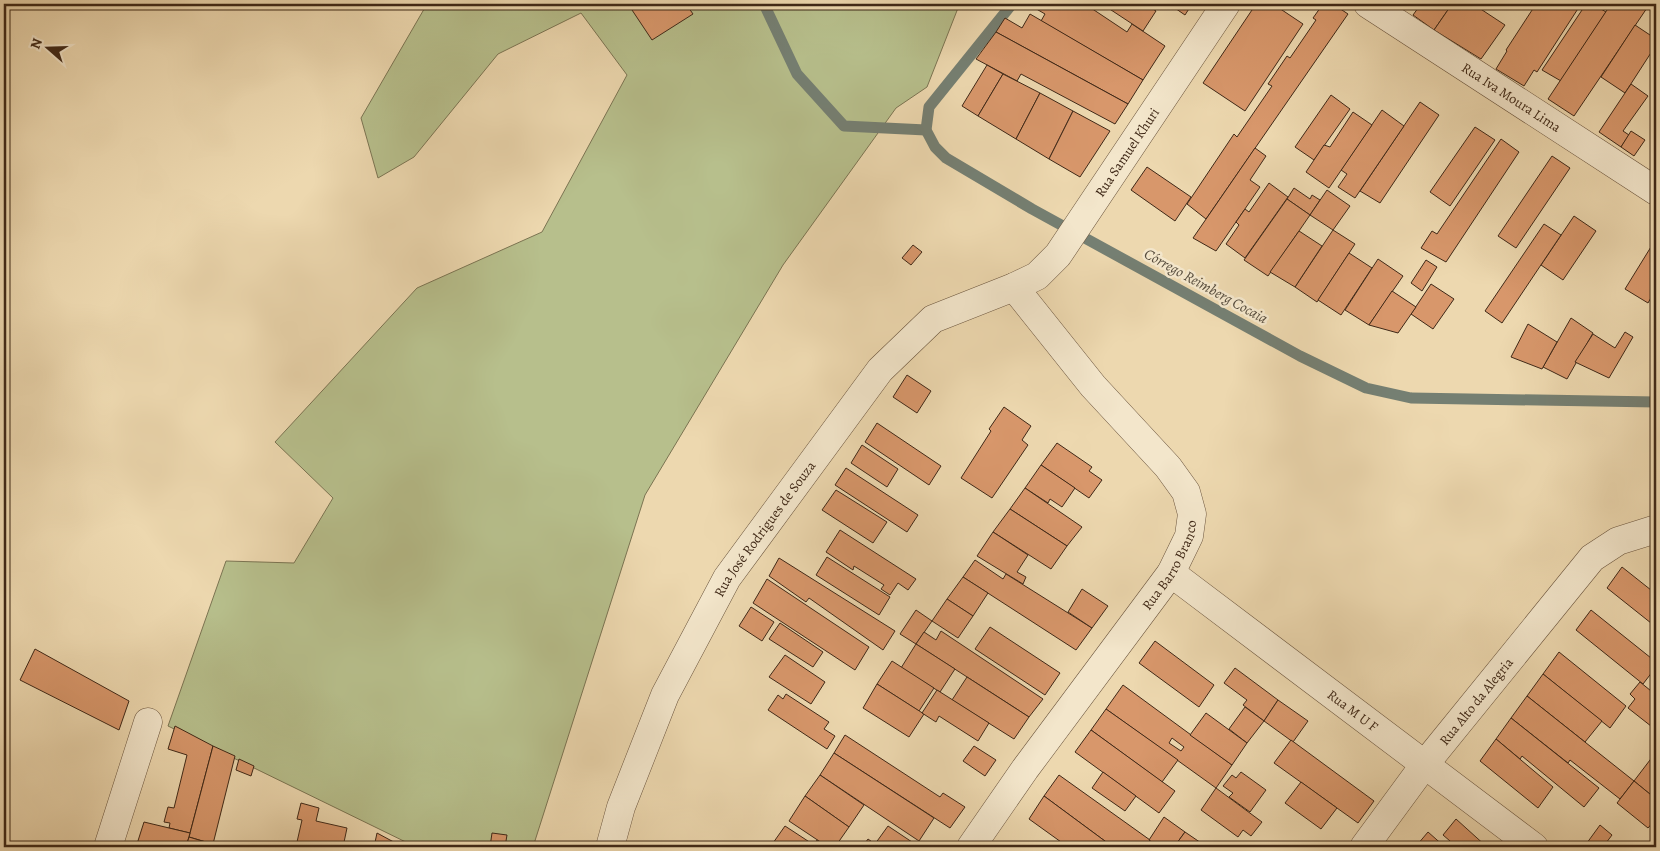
<svg xmlns="http://www.w3.org/2000/svg" width="1660" height="851" font-family="Alegreya,serif">
  <style>
    .green { fill: #b7bf8c; stroke: #7b7452 }
    .lines { fill: none; stroke-linecap: round; stroke-linejoin: round }
    .stream { stroke: #757f72; stroke-width: 11 }
    .building { fill: #d8976b; stroke: #3f2817; fill-rule: evenodd }
    .street-casing { stroke: #6a543d; stroke-width: 29 }
    .street { stroke: #f3e6cb; stroke-width: 28 }
    .labels { text-anchor: middle; dominant-baseline: central; stroke-width: 5; stroke-linejoin: round; paint-order: stroke }
    .street-label { font-size: 14px; fill: #3f2817; stroke: #f3e6cb }
    .water-label { font-size: 15px; font-style: italic; fill: #564c3d; stroke: #f3e6cb }
  </style>
  <rect width="100%" height="100%" fill="#edd8af"/>
  <filter id="stains"><feTurbulence type="fractalNoise" baseFrequency=".004" numOctaves="4"/><feColorMatrix values="0 0 0 0 .2 0 0 0 0 .09 0 0 0 0 .02 0 0 0 .5 -.17"/></filter>
  <radialGradient id="worn" r=".72"><stop offset=".6" stop-color="#630" stop-opacity="0"/><stop offset="1" stop-color="#630" stop-opacity=".3"/></radialGradient>
  <polygon class="green" points="427,4 962,4 958,8 927,87 896,108 783,265 645,495 533,847 416,847 168,726 226,561 294,563 333,498 275,442 417,288 542,232 627,75 581,13 498,54 414,157 378,178 361,118"/>
  <g class="lines">
    <g class="stream">
      <polyline points="764,4 797,74 844,126 926,130"/>
      <polyline points="1012,4 929,107 926,130 935,147 946,158 1032,209 1300,356 1366,388 1411,398 1656,402"/>
    </g>
  </g>
  <g class="building">
    <polygon points="628,4 686,4 693,14 652,40"/>
    <polygon points="1035,4 1085,4 1127,32 1132,24 1165,46 1143,80 1041,21 1045,14 1033,7"/>
    <polygon points="1102,4 1145,4 1156,11 1143,31"/>
    <polygon points="1169,4 1192,4 1185,15"/>
    <polygon points="1256,4 1273,4 1303,24 1245,111 1203,83"/>
    <polygon points="1323,4 1333,4 1348,14 1206,219 1187,204 1234,134 1237,137 1272,86 1268,84 1287,56 1290,58 1316,20 1313,18"/>
    <polygon points="1421,4 1452,4 1434,30 1413,15"/>
    <polygon points="1452,4 1473,4 1505,25 1481,59 1434,30"/>
    <polygon points="1536,4 1581,4 1537,72 1534,70 1524,86 1496,69 1507,51 1506,50"/>
    <polygon points="1586,4 1593,4 1606,12 1561,81 1542,70"/>
    <polygon points="1611,4 1649,5 1574,116 1548,99"/>
    <polygon points="1030,14 1143,80 1128,104 996,32 1005,18 1022,28"/>
    <polygon points="1635,25 1656,39 1656,45 1625,93 1601,77"/>
    <polygon points="996,32 1128,104 1115,124 1021,74 1017,81 976,59"/>
    <polygon points="987,65 1003,74 978,116 962,106"/>
    <polygon points="1003,74 1040,93 1016,139 978,116"/>
    <polygon points="1631,84 1648,96 1623,131 1629,135 1621,147 1599,132"/>
    <polygon points="1040,93 1073,111 1049,159 1016,139"/>
    <polygon points="1331,95 1350,109 1314,160 1295,147"/>
    <polygon points="1420,102 1439,115 1380,203 1360,191"/>
    <polygon points="1382,110 1404,126 1355,198 1338,187 1347,174 1341,170"/>
    <polygon points="1073,111 1110,131 1080,177 1049,159"/>
    <polygon points="1353,112 1372,125 1329,188 1306,172 1324,145 1330,147"/>
    <polygon points="1475,127 1495,140 1450,206 1430,192"/>
    <polygon points="1631,131 1645,140 1634,156 1621,147"/>
    <polygon points="1501,139 1519,152 1446,262 1421,248 1432,231 1437,234"/>
    <polygon points="1255,148 1266,156 1250,180 1260,187 1216,251 1193,238"/>
    <polygon points="1552,156 1570,168 1516,248 1498,236"/>
    <polygon points="1147,167 1191,197 1175,221 1131,190"/>
    <polygon points="1269,183 1288,197 1245,258 1226,244 1239,225 1236,222 1245,209 1249,212"/>
    <polygon points="1294,188 1310,199 1312,195 1320,200 1310,215 1287,199"/>
    <polygon points="1327,190 1350,206 1333,230 1310,215"/>
    <polygon points="1287,199 1310,215 1268,276 1244,260"/>
    <polygon points="1574,216 1596,231 1563,280 1541,265"/>
    <polygon points="1544,224 1561,235 1502,323 1485,311"/>
    <polygon points="1333,230 1355,244 1317,302 1295,287"/>
    <polygon points="1299,231 1322,246 1295,287 1270,272"/>
    <polygon points="1656,234 1656,289 1648,303 1625,289 1654,242 1652,241"/>
    <polygon points="913,245 922,252 911,265 902,258"/>
    <polygon points="1349,253 1372,268 1341,315 1318,300"/>
    <polygon points="1378,259 1403,276 1369,325 1345,310"/>
    <polygon points="1426,260 1437,267 1422,291 1411,283"/>
    <polygon points="1431,284 1454,299 1433,329 1411,314"/>
    <polygon points="1392,291 1416,307 1398,333 1369,325"/>
    <polygon points="1571,318 1593,333 1567,379 1543,367"/>
    <polygon points="1528,324 1557,342 1542,369 1511,357"/>
    <polygon points="1625,332 1633,337 1609,378 1575,362 1593,334 1615,348"/>
    <polygon points="907,375 931,391 917,413 893,397"/>
    <polygon points="1004,407 1031,426 1022,440 1028,445 992,498 961,478 991,431 989,429"/>
    <polygon points="877,423 941,466 929,485 865,442"/>
    <polygon points="1057,443 1092,467 1089,471 1102,480 1089,498 1041,465"/>
    <polygon points="862,445 898,469 887,487 851,463"/>
    <polygon points="1041,465 1075,488 1062,507 1050,499 1048,503 1025,488"/>
    <polygon points="846,468 918,515 907,532 835,485"/>
    <polygon points="1025,488 1082,527 1067,546 1010,509"/>
    <polygon points="836,490 887,522 873,543 822,510"/>
    <polygon points="1010,509 1067,546 1051,569 993,532"/>
    <polygon points="840,530 916,579 908,590 898,583 890,595 881,589 884,585 854,566 853,570 826,552"/>
    <polygon points="993,532 1028,555 1017,572 1026,577 1023,584 977,556"/>
    <polygon points="827,557 890,597 879,615 816,575"/>
    <polygon points="779,558 895,631 883,650 809,598 806,602 769,576"/>
    <polygon points="975,560 1003,579 1006,574 1092,628 1076,650 963,577"/>
    <polygon points="1622,567 1656,594 1656,627 1607,588"/>
    <polygon points="963,577 988,593 973,616 947,599"/>
    <polygon points="767,579 869,647 855,670 753,603"/>
    <polygon points="1082,589 1108,606 1092,628 1068,612"/>
    <polygon points="947,599 973,616 958,638 932,621"/>
    <polygon points="751,607 774,622 762,641 739,626"/>
    <polygon points="916,610 932,621 916,644 900,634"/>
    <polygon points="1591,610 1656,662 1656,667 1643,684 1576,630"/>
    <polygon points="780,623 823,652 813,667 769,639"/>
    <polygon points="990,627 1060,673 1045,695 975,649"/>
    <polygon points="941,631 1043,699 1029,717 916,644 924,632 936,640"/>
    <polygon points="1155,641 1214,685 1199,707 1139,663"/>
    <polygon points="916,644 955,669 940,692 901,668"/>
    <polygon points="35,649 129,701 119,730 20,680"/>
    <polygon points="1559,652 1626,706 1610,728 1543,674"/>
    <polygon points="785,655 825,682 811,704 769,677"/>
    <polygon points="892,661 934,688 919,711 877,684"/>
    <polygon points="1235,668 1278,700 1264,721 1243,705 1247,700 1224,683"/>
    <polygon points="1543,674 1602,721 1585,742 1527,696"/>
    <polygon points="967,677 1029,717 1014,739 952,700"/>
    <polygon points="1640,682 1656,695 1656,730 1628,708 1635,699 1630,694"/>
    <polygon points="877,684 924,714 909,737 863,708"/>
    <path d="M1123 685 1232 765 1216 788 1106 709ZM1172 738 1184 747 1181 751 1169 743Z"/>
    <polygon points="937,690 989,723 978,741 939,716 936,722 922,713"/>
    <polygon points="786,694 829,722 824,729 835,736 827,749 768,710 778,695 783,699"/>
    <polygon points="1527,696 1634,781 1620,799 1570,760 1568,763 1511,718"/>
    <polygon points="1278,700 1308,721 1293,742 1264,721"/>
    <polygon points="1245,707 1264,721 1247,743 1229,729"/>
    <polygon points="1106,709 1178,760 1162,782 1091,730"/>
    <polygon points="1206,713 1247,743 1232,765 1190,735"/>
    <polygon points="1511,718 1599,788 1584,807 1522,756 1520,759 1496,739"/>
    <polygon points="175,726 213,746 190,833 169,828 170,823 164,822 168,807 174,808 187,755 168,749"/>
    <polygon points="1091,730 1175,791 1159,813 1075,752"/>
    <polygon points="845,735 940,797 943,793 965,807 950,828 834,753"/>
    <polygon points="1496,739 1553,787 1538,808 1480,761"/>
    <polygon points="1291,740 1374,801 1358,823 1274,763"/>
    <polygon points="213,746 235,756 213,844 189,837"/>
    <polygon points="974,746 996,760 985,776 963,761"/>
    <polygon points="1656,751 1656,765 1650,760"/>
    <polygon points="834,753 934,818 919,841 820,775"/>
    <polygon points="239,759 254,766 251,776 236,770"/>
    <polygon points="1650,760 1656,765 1656,799 1634,781"/>
    <polygon points="1103,772 1136,796 1125,811 1092,788"/>
    <polygon points="1241,772 1266,790 1250,812 1229,797 1233,793 1223,786 1232,775 1236,778"/>
    <polygon points="820,775 864,805 849,827 805,796"/>
    <polygon points="1059,775 1150,840 1146,847 1131,847 1128,845 1127,847 1113,847 1044,796"/>
    <polygon points="1634,781 1656,799 1656,819 1648,828 1617,803"/>
    <polygon points="1301,782 1337,808 1321,829 1285,803"/>
    <polygon points="1216,788 1262,822 1251,836 1243,830 1238,837 1201,810"/>
    <polygon points="805,796 849,827 835,847 828,847 789,821"/>
    <polygon points="1044,796 1113,847 1068,847 1029,819"/>
    <polygon points="301,803 319,808 316,821 347,828 343,847 319,847 297,842 302,820 297,819"/>
    <polygon points="1164,817 1185,832 1174,847 1159,847 1149,840"/>
    <polygon points="1456,819 1487,847 1457,847 1443,835"/>
    <polygon points="144,822 190,833 186,847 136,847"/>
    <polygon points="1600,825 1612,835 1603,847 1584,847"/>
    <polygon points="785,826 814,845 817,840 828,847 779,847 773,843"/>
    <polygon points="888,826 918,846 920,842 928,847 879,847 875,844"/>
    <polygon points="1185,832 1207,847 1174,847"/>
    <polygon points="1428,832 1445,847 1419,847 1417,845"/>
    <polygon points="377,833 403,847 374,847"/>
    <polygon points="492,833 507,835 505,847 490,847"/>
    <polygon points="1656,835 1656,847 1646,847"/>
    <polygon points="189,837 222,847 186,847"/>
    <polygon points="868,839 875,844 879,847 865,847 863,846"/>
  </g>
  <g class="lines">
    <defs>
      <g id="street">
        <path id="s1" d="M1368 4 1656 191"/>
        <path id="s2" d="M1171 573 1534 847"/>
        <polyline points="108,847 148,722"/>
        <path id="s3" d="M610 847 621 807 665 695 727 578 880 370 933 319 1014 287 1037 276 1058 255 1226 4"/>
        <path id="s4" d="M971 847 1025 769 1171 573 1189 536 1192 514 1186 492 1168 467 1093 386 1014 287"/>
        <path id="s5" d="M1364 847 1425 764 1592 558 1618 541 1656 529"/>
      </g>
    </defs>
    <use href="#street" class="street-casing"/>
    <use href="#street" class="street"/>
  </g>
  <g class="labels">
    <g class="street-label">
      <text stroke="none"><textPath href="#s1" startOffset="171">Rua Iva Moura Lima</textPath></text>
      <text stroke="none"><textPath href="#s3" startOffset="892">Rua Samuel Khuri</textPath></text>
      <text stroke="none"><textPath href="#s3" startOffset="356">Rua José Rodrigues de Souza</textPath></text>
      <text stroke="none"><textPath href="#s4" startOffset="346">Rua Barro Branco</textPath></text>
      <text stroke="none"><textPath href="#s5" startOffset="184">Rua Alto da Alegria</textPath></text>
      <text stroke="none"><textPath href="#s2" startOffset="228">Rua M U F</textPath></text>
    </g>
    <g class="water-label">
      <text transform="translate(1206 286) rotate(29)">Córrego Reimberg Cocaia</text>
    </g>
  </g>
  <rect width="1660" height="851" fill="none" stroke="#edd8af" stroke-width="20"/>
  <rect x="5" y="5" width="1650" height="841" fill="none" stroke="#3f2817" stroke-width="2.5"/>
  <rect x="10" y="10" width="1640" height="831" fill="none" stroke="#3f2817"/>
  <g transform="translate(48 48) rotate(290)" stroke="#f3e6cb" stroke-width="4" paint-order="stroke">
  <path d="M0-4L9 19L0 12L-9 19Z" fill="#3f2817"/>
  <text y="-8" font-size="14" font-weight="bold" text-anchor="middle" fill="#3f2817">N</text>
  </g>
  <rect width="100%" height="100%" filter="url(#stains)"/>
  <rect width="100%" height="100%" fill="url(#worn)"/>
</svg>
